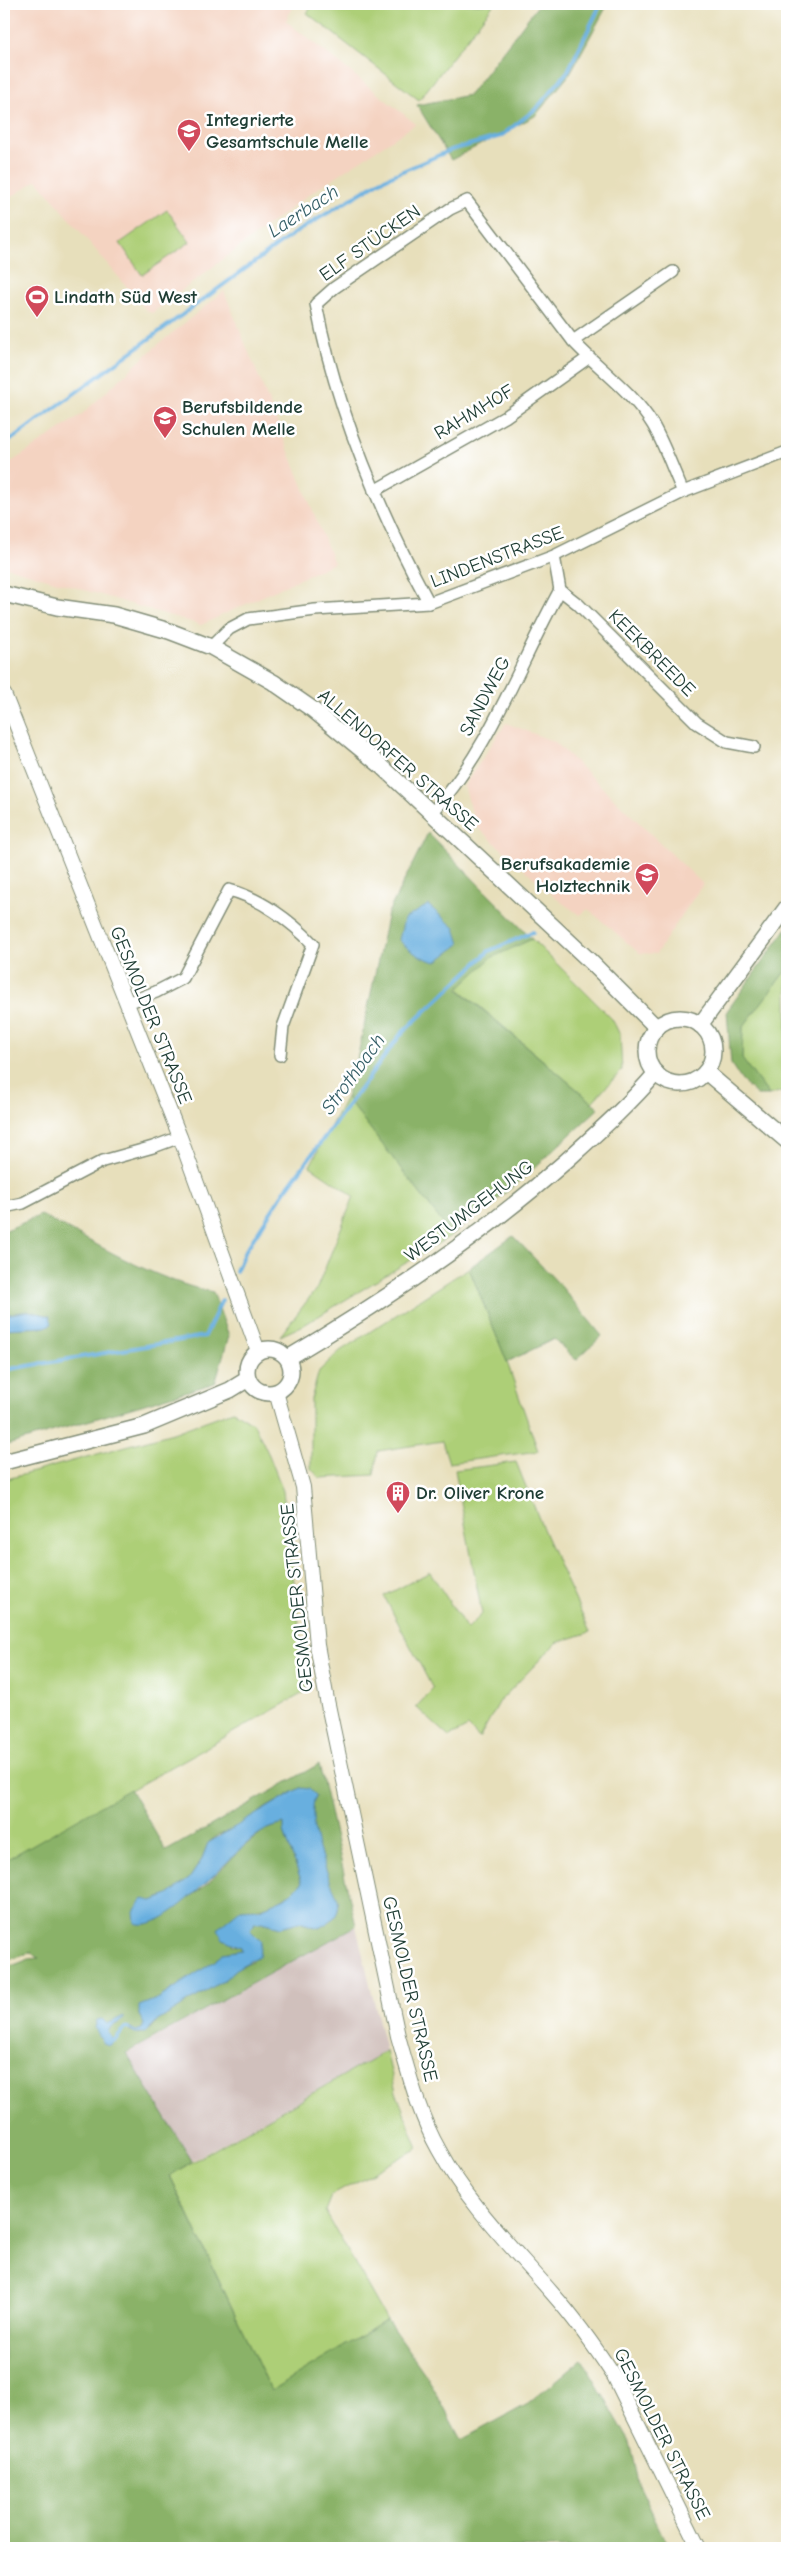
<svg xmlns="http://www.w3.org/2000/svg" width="791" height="2552" font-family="'Comic Neue',sans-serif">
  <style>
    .built { fill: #f4d3c1 }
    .industrial { fill: #d0c0bc }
    .green { fill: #adcf77; stroke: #668656 }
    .forest { fill: #8ab268; stroke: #54784e; fill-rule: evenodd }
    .water { fill: #68afdf; stroke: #44768a }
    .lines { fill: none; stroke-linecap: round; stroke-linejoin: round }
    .stream { stroke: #68afdf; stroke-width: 4 }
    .minor-casing { stroke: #838e78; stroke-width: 14 }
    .tertiary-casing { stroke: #838e78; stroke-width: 16 }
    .secondary-casing { stroke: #838e78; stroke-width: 18 }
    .minor { stroke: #fff; stroke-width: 11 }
    .tertiary { stroke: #fff; stroke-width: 14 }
    .secondary { stroke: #fff; stroke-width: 15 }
    .labels { text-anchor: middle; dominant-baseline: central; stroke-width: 5; stroke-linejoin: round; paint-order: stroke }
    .poi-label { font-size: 19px; font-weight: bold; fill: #1f3d34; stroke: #fff; text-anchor: start }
    .street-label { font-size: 19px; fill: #1f3d34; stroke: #fff }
    .water-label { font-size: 20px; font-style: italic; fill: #355f67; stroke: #fff }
  </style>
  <rect width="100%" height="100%" fill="#fff"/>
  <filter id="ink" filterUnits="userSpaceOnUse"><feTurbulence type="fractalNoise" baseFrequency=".02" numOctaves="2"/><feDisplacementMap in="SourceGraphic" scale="10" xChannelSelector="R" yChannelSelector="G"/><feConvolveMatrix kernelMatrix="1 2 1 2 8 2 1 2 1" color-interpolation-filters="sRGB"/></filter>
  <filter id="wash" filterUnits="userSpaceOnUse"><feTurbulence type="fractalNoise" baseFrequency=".0096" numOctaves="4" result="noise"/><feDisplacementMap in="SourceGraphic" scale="20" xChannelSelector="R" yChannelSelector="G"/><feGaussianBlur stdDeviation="1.12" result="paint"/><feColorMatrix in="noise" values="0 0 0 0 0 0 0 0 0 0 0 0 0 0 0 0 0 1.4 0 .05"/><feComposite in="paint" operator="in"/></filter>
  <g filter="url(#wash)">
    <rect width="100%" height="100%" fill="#e7dfbb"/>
    <g class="built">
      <polygon points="4,4 294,4 286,21 416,124 311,193 152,313 147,311 37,180 4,202"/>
      <polygon points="224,291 334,563 201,625 4,566 4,467 81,415 155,347"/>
      <polygon points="506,723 555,742 703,884 656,954 639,953 588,909 580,915 561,902 476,826 464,786"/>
    </g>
    <polygon class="industrial" points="356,1926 386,2051 192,2161 126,2054"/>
    <g class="green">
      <polygon points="314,4 494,4 419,100 307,13"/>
      <polygon points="167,210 190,242 142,275 120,243"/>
      <polygon points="532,939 612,1019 620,1035 622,1070 592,1102 458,988 491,957"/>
      <polygon points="787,969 787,1092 782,1091 769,1095 742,1059 743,1027"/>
      <polygon points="346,1097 452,1235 304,1325 280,1336 317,1288 354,1196 310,1166"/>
      <polygon points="469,1268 507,1362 538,1451 449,1463 442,1441 378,1451 374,1475 320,1478 311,1469 311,1399 319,1371 340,1351"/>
      <polygon points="233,1411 254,1424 269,1455 283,1491 307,1691 4,1861 4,1480 173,1433"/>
      <polygon points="516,1462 546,1536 590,1632 556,1643 500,1701 479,1738 468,1727 449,1737 416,1707 433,1689 384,1596 430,1572 467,1629 482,1614 455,1470"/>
      <polygon points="386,2051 396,2092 418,2148 331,2196 325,2211 387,2320 271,2391 170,2175"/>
    </g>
    <g class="forest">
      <polygon points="539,4 608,4 569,75 535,116 451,160 417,105 469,95"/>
      <polygon points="428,833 532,939 491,958 458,989 599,1108 520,1181 452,1235 346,1097 356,1064 388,913"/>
      <polygon points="787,928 787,969 743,1027 742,1059 769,1095 757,1095 742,1081 731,1064 727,1011"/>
      <path d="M41 1215C94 1242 155 1281 213 1292L229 1336 215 1383 4 1446V1329L45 1327 50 1316 28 1311 4 1315V1231Z"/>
      <polygon points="513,1236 560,1285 602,1336 576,1360 554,1339 507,1362 469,1268"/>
      <path d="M319 1764 356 1926 126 2053 192 2161 170 2176 271 2391 387 2320 428 2378 461 2440 528 2404 582 2359 630 2442 640 2487 669 2548H4V1969L29 1959 39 1958 31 1952 4 1962V1861L130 1789 166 1851ZM300 1788 315 1795C307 1825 321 1856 331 1884 334 1892 340 1901 338 1910 336 1919 326 1924 319 1928L299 1922 281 1927 262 1922 254 1923 250 1930 257 1938 253 1961 239 1967 224 1980 156 2022 151 2028 140 2034 130 2031 129 2027 136 2031 142 2029 144 2024 139 2015 140 2006 159 1998 215 1961 222 1953 242 1950 241 1947 232 1945 240 1910C268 1909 282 1902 302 1883L284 1832V1823L263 1831 241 1849 204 1887 157 1921 152 1901 168 1895 189 1879 201 1861 208 1843 218 1835 233 1830 267 1807Z"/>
    </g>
    <g class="water">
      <path d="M428 905 455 928 460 944 436 962C420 958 411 952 399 940L404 919Z"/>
      <polygon points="28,1311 50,1316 52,1324 45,1327 4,1329 4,1315"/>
      <path d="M300 1788 309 1789 315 1795C308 1823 320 1853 330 1880 333 1889 341 1900 338 1910 336 1919 326 1924 319 1928L299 1922 281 1927 262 1922 254 1923 250 1930 261 1941 259 1956 239 1967 224 1980 156 2022 145 2033H135L127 2028 129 2027 136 2031 142 2029 144 2024 139 2015V2006L159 1998 215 1961 222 1953 242 1950 241 1947 223 1939 217 1929 240 1910 260 1909 285 1898 302 1883 284 1832V1824C277 1826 268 1828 262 1832 234 1847 168 1936 135 1923L134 1911 143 1899 152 1901 168 1895 189 1879 201 1861 208 1843Z"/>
      <polygon points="124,2016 124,2019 110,2028 108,2032 112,2038 112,2044 108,2046 104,2044 95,2028 97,2020 102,2019 107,2024"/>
    </g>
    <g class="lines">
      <g class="stream">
        <polyline points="4,445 293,234 382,180 451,150 501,136 537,108 568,71 601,4"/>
        <polyline points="236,1271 244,1253 284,1192 401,1034 489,951 533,932"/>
        <polyline points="4,1370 205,1336 222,1300"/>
        <polyline points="112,2041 115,2040 125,2028 128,2028"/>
      </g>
    </g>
  </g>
  <g filter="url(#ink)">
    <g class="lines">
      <defs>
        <g id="minor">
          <polyline points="573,341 673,272"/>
          <polyline points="374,491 505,417 588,358"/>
          <polyline points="554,556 560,590 578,604 697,723 727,742 754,747"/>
          <path d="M429 603C378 509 336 409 316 304L334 288 450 209 467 201 573 341C598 368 634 393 653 425 665 446 673 470 683 492"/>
          <polyline points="211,647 229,629 248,619 315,610 429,603 554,556 683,492 787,452"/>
          <path d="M432 813C490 749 519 664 560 590"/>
          <path d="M127 1003 156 992 183 978 229 890C260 898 291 921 313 944L283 1027 280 1055"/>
          <polyline points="4,1207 23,1203 103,1161 153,1147 180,1137"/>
        </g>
        <g id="tertiary">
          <polyline points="4,694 180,1137 258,1351"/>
          <path d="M276 1392 303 1487 317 1645 327 1700 398 2036C409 2074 419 2115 439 2150 468 2204 512 2247 552 2293 575 2319 595 2347 614 2376L699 2548"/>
        </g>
        <g id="secondary">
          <polyline points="4,594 57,607 114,615 169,631 211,647 273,682 312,709 379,764 591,962 657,1028"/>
          <circle cx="680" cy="1051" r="33"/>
          <polyline points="700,1025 787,907"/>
          <polyline points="706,1072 787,1141"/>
          <circle cx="269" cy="1371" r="22"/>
          <path d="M288 1358C386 1300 481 1236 566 1161 597 1133 629 1105 656 1073"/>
          <polyline points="4,1462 144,1426 230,1390 248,1379"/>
        </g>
      </defs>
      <use href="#minor" class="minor-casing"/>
      <use href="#tertiary" class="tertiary-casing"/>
      <use href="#secondary" class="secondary-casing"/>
      <use href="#minor" class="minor"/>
      <use href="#tertiary" class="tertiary"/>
      <use href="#secondary" class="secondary"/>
    </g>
  </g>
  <defs>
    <symbol id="school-pin" viewBox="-11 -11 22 30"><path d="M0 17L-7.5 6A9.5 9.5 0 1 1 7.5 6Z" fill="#d1495b" stroke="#fff"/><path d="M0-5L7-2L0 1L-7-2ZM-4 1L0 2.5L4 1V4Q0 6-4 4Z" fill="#fff"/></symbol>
    <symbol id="stadium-pin" viewBox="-11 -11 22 30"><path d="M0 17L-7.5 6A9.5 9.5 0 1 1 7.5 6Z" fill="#d1495b" stroke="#fff"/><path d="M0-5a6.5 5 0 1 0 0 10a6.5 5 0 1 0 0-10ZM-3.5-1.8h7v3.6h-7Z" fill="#fff"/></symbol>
    <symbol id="university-pin" viewBox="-11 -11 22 30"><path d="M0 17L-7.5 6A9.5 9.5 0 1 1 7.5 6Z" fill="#d1495b" stroke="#fff"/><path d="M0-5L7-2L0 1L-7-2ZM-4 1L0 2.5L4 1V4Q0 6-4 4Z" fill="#fff"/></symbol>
    <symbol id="building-pin" viewBox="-11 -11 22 30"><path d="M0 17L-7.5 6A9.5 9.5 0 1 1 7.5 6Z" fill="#d1495b" stroke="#fff"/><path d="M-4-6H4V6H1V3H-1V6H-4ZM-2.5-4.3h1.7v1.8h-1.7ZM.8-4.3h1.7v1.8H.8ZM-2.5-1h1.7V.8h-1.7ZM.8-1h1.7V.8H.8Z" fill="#fff"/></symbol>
  </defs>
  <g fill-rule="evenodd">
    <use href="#school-pin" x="175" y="117" width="28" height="38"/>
    <use href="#stadium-pin" x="23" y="283" width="28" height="38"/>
    <use href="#school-pin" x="151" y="404" width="28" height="38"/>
    <use href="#university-pin" x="633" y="861" width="28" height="38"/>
    <use href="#building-pin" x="384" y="1479" width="28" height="38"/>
  </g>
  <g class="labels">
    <g class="poi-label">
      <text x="206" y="120">Integrierte<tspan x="206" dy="22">Gesamtschule Melle</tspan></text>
      <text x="54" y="297">Lindath Süd West</text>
      <text x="182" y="407">Berufsbildende<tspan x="182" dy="22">Schulen Melle</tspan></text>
      <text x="630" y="864" text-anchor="end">Berufsakademie<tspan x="630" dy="22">Holztechnik</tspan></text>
      <text x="416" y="1493">Dr. Oliver Krone</text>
    </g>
    <g class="street-label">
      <text transform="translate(370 243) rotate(-35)">ELF STÜCKEN</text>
      <text transform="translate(474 412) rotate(-31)">RAHMHOF</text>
      <text transform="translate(497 557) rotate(-21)">LINDENSTRASSE</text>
      <text transform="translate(652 653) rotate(45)">KEEKBREEDE</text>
      <text transform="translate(485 696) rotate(-62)">SANDWEG</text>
      <text transform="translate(398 760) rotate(41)">ALLENDORFER STRASSE</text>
      <text transform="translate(151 1015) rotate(68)">GESMOLDER STRASSE</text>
      <text transform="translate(469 1211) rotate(-37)">WESTUMGEHUNG</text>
      <text transform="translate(297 1598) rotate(-96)">GESMOLDER STRASSE</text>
      <text transform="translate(410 1989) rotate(77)">GESMOLDER STRASSE</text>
      <text transform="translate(662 2434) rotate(63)">GESMOLDER STRASSE</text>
    </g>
    <g class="water-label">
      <text transform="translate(303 211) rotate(-33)">Laerbach</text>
      <text transform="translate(353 1074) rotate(-54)">Strothbach</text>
    </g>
  </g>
  <rect width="791" height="2552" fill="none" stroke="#fff" stroke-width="20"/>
</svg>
